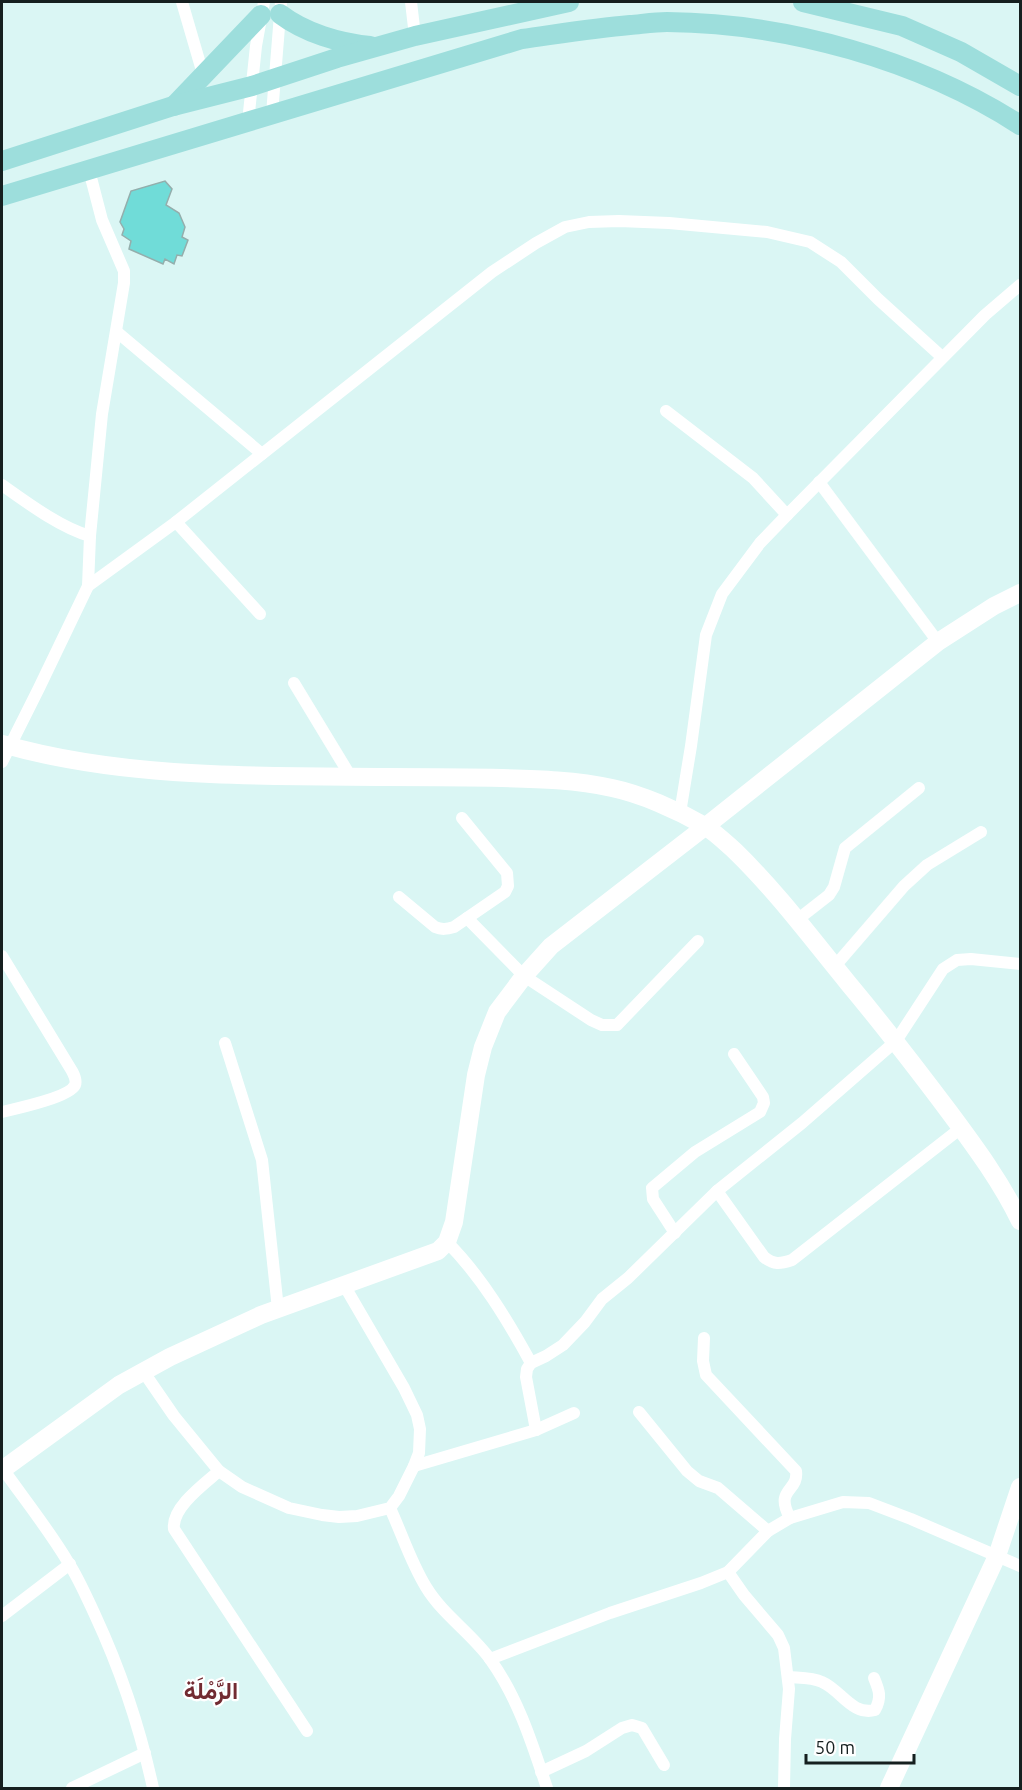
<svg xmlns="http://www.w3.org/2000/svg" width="1022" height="1790" font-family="Ubuntu,Vazirmatn,sans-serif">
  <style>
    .building { fill: #70dcd8; stroke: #94aeac; stroke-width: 1.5 }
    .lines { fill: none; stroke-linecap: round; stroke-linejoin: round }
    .street { stroke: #fff; stroke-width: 12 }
    .secondary { stroke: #fff; stroke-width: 18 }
    .primary { stroke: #9ddedc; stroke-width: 20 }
    .labels { text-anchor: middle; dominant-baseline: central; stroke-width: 4.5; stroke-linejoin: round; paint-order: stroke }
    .district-label { font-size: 24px; font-weight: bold; fill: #722b32; stroke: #fff }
  </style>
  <rect width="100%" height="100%" fill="#daf6f4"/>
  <polygon class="building" points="165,181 172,189 166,205 179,213 185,227 182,237 188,240 182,256 177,255 174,264 165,259 163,264 129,249 131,241 122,235 124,229 120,222 131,191"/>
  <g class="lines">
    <g class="street">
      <polyline points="182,2 203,74"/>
      <polyline points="411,2 415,36"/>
      <polyline points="272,114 281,2"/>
      <polyline points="248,122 256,46 264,2"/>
      <polyline points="117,332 262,454"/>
      <polyline points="666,411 753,478 787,515"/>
      <polyline points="819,482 938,642"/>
      <path d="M2 485C26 502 61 528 90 536"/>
      <polyline points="176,522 260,614"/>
      <polyline points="88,586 176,522 492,272 536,243 565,227 589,222 619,221 669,223 767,232 810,242 841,262 878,299 942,357"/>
      <polyline points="294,683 351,777"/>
      <polyline points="2,762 39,688 88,586 90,536 102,414 124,283 124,271 102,220 89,170"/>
      <polyline points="680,813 691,746 706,635 722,594 760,543 787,515 985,315 1020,285"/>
      <path d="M399 897 435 927C442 930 447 929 454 927L505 892 508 886 507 873 462 818"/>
      <polyline points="467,918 524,976 591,1020 602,1025 617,1025 698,941"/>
      <polyline points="797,920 829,895 834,887 845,848 919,788"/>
      <path d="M2 956 72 1071C74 1075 77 1080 75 1085 70 1097 15 1109 2 1112"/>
      <polyline points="835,966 904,886 927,865 981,832"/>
      <polyline points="225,1043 262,1160 278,1309"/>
      <path d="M717 1191 764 1257C774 1265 780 1264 792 1260L961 1128"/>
      <polyline points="675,1233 653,1199 652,1188 695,1152 760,1112 764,1103 763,1097 734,1054"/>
      <path d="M447 1242C481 1276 508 1321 531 1363"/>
      <path d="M704 1338 703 1361 706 1375 796 1471C799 1492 774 1488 790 1518"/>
      <polyline points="143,1371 174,1416 219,1471 242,1487 289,1508 322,1515 339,1517 357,1516 390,1508 399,1496 414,1466 419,1453 420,1429 417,1415 404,1388 344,1285"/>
      <polyline points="639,1412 687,1471 699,1481 718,1488 768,1531"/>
      <polyline points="536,1430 526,1377 527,1369 531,1363 546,1356 563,1345 585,1322 602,1299 628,1278 717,1191 802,1123 896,1041 943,969 957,960 971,959 1020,964"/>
      <polyline points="414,1466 536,1430 574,1413"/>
      <path d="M3 1469C25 1500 49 1530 68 1562 79 1579 87 1598 95 1615 121 1671 140 1728 153 1788"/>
      <path d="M219 1471C204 1484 171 1508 174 1529L307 1731"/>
      <path d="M390 1508C402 1534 411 1563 426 1587 443 1615 471 1633 490 1659 518 1698 532 1743 547 1788"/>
      <polyline points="728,1572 744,1595 778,1635 784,1648 789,1689 785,1739 784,1788"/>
      <polyline points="2,1616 70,1564"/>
      <polyline points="490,1659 610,1613 701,1583 728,1572 768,1531 790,1518 843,1502 869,1503 911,1519 1020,1566"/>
      <path d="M788 1677C798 1678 812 1677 822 1682 841 1690 852 1716 875 1710 882 1697 879 1690 874 1678"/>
      <polyline points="541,1772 586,1751 622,1728 632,1725 642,1728 664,1765"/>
      <polyline points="72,1788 145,1753"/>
    </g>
    <g class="secondary">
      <path d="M2 744C124 779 259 776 386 777 425 777 463 777 502 778 539 779 576 780 612 788 641 794 677 810 703 825 715 832 726 843 736 852 777 892 812 939 848 983 883 1025 917 1069 950 1113 976 1148 1001 1182 1020 1221"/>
      <polyline points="2,1470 119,1385 170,1357 261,1315 438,1251 447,1242 454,1222 476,1075 483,1047 497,1012 524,976 551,946 706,826 938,642 994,606 1020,593"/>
      <polyline points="889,1788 997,1556 1020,1487"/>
    </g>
    <g class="primary">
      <polyline points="803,2 902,26 961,52 1020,86"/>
      <path d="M280 14C305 33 339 43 370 46"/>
      <polyline points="174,106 261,15"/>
      <polyline points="2,161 173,106 252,86 337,58 415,36 569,2"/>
      <path d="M2 196 522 39C558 34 594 28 630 25 642 24 655 22 667 22 787 23 919 60 1020 125"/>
    </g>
  </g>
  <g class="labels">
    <g class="district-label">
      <text x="211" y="1690">الرَّمْلَة</text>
    </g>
  </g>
  <rect width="1022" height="1790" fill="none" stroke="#151f1f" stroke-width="6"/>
  <path d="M806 1754v9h108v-9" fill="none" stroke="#151f1f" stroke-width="3"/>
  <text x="815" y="1754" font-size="18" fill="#151f1f" stroke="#ffffff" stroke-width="4.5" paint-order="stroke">50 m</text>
</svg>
